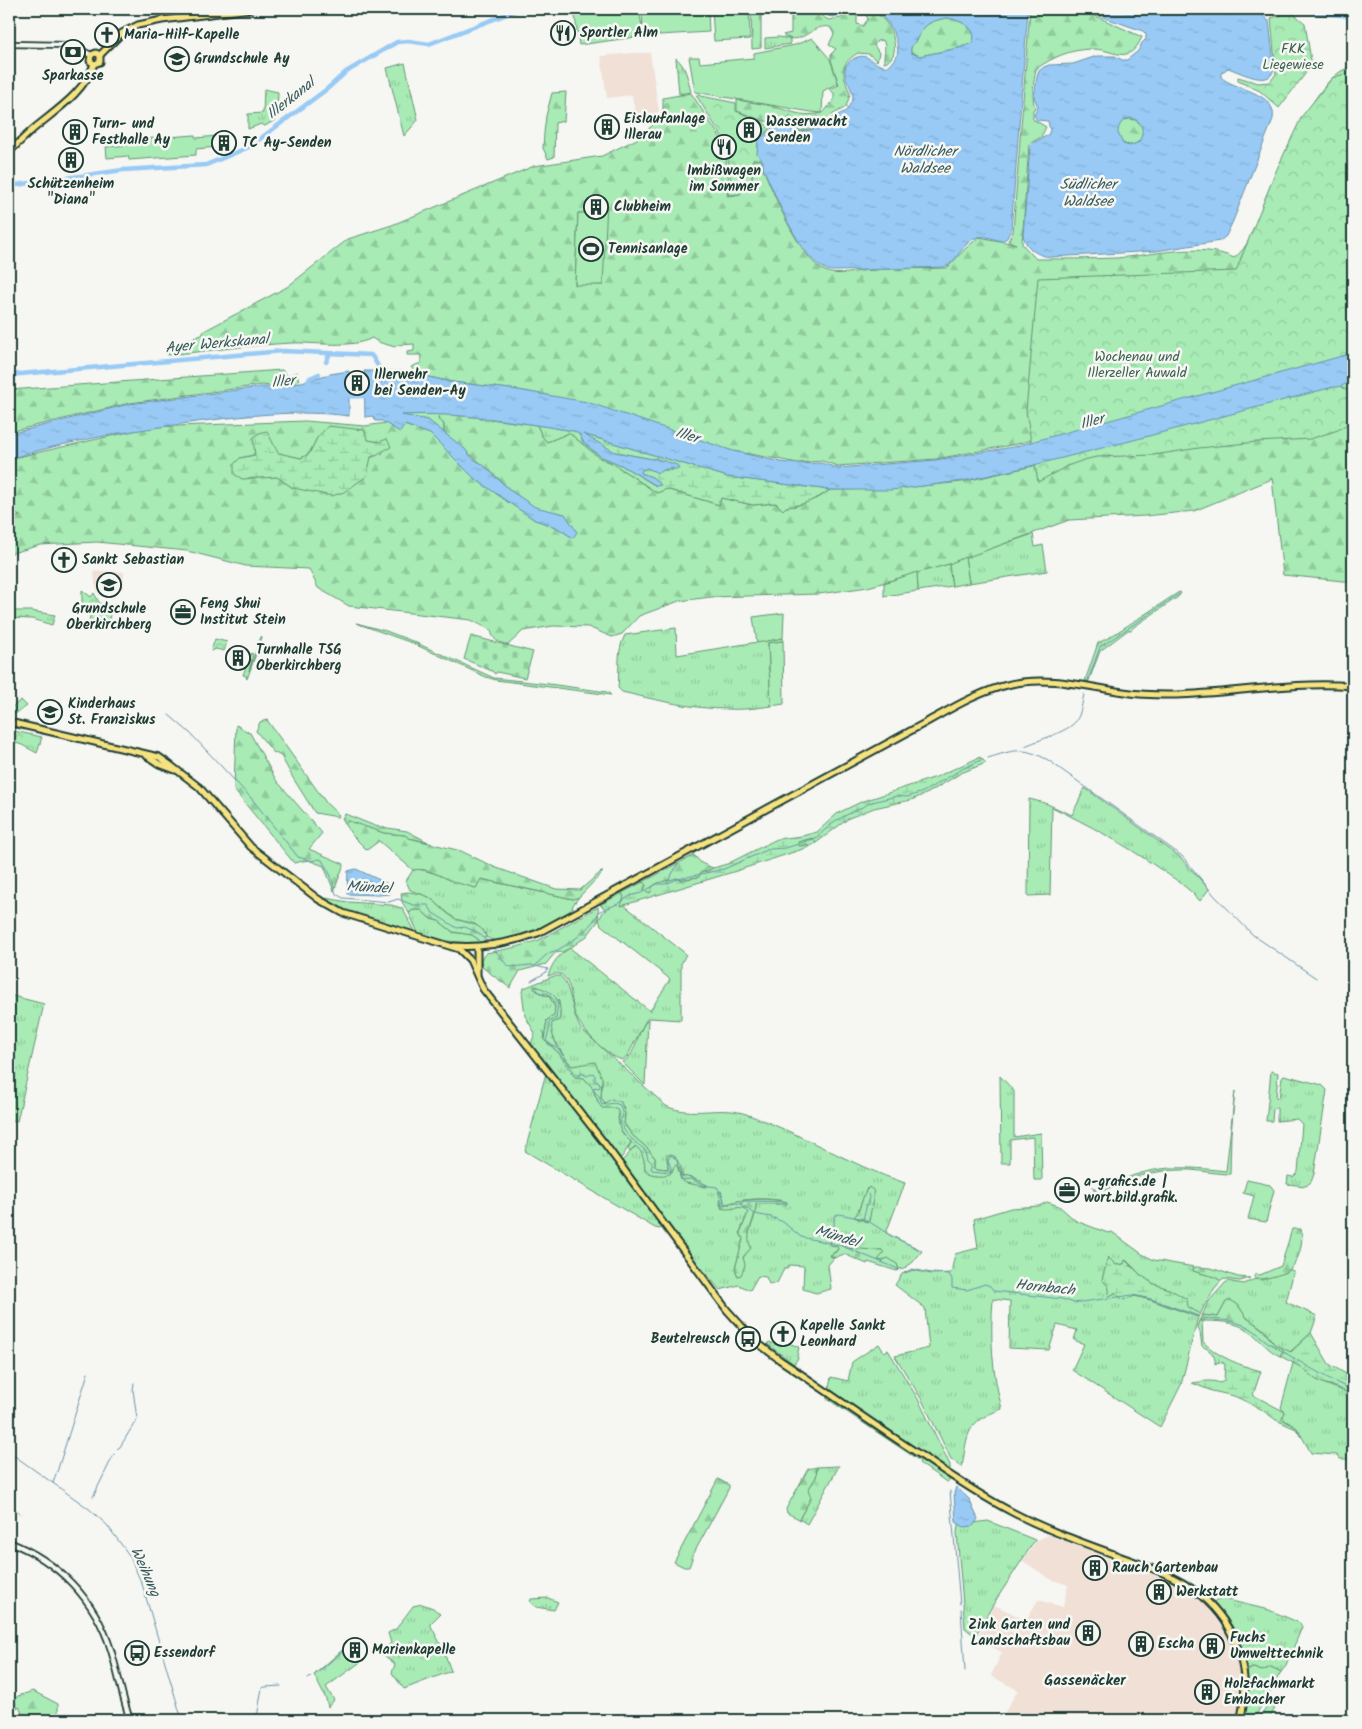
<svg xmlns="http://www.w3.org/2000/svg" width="1362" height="1729" font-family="Kalam,sans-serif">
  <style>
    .built { fill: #f0e0d6 }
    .grass { fill: url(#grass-tufts); stroke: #649474; fill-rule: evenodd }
    .forest { fill: url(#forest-firs); stroke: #649474; fill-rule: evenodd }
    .wetland { fill: url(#wetland-marsh); stroke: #649474 }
    .cemetery { fill: url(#cemetery-stones); stroke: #649474 }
    .park { fill: url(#park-crowns); stroke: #649474 }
    .garden { fill: #a8ebb5; stroke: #649474 }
    .water { fill: url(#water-ripples); stroke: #6892a8; fill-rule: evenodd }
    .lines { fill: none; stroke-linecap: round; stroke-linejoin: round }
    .stream { stroke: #6892a8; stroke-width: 1 }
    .canal { stroke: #98caf5; stroke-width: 4.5 }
    .river { stroke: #98caf5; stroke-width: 8 }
    .minor-casing { stroke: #1f3d34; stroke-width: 8 }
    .major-casing { stroke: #1f3d34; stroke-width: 9 }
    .minor { stroke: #f6f6f2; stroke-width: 4.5 }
    .major { stroke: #f6e281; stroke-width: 5 }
    .labels { text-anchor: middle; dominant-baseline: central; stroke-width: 5; stroke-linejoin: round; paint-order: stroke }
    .poi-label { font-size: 14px; font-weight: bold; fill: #1f3d34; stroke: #f6f6f2; text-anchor: start }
    .park-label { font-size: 14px; fill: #3a604e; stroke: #f6f6f2 }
    .water-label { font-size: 15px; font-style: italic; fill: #37595b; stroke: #f6f6f2 }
    .neighbourhood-label { font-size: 15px; font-weight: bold; fill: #1f3d34; stroke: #f6f6f2 }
  </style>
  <defs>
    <pattern id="grass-tufts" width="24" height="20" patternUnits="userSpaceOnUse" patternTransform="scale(1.25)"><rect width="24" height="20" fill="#a8ebb5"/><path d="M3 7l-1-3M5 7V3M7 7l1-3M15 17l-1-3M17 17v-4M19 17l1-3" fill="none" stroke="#90ca9c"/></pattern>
    <pattern id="forest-firs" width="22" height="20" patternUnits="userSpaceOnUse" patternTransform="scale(1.25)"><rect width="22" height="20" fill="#a8ebb5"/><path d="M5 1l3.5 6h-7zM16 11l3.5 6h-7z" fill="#90ca9c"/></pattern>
    <pattern id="wetland-marsh" width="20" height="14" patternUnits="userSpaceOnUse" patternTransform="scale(1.25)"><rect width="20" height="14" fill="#a8ebb5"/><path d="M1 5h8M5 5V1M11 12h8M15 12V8" fill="none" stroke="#90ca9c"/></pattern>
    <pattern id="cemetery-stones" width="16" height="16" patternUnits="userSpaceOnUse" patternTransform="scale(1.25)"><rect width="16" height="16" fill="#a8ebb5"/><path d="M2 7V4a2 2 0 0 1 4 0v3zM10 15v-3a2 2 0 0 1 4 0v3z" fill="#90ca9c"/></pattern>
    <pattern id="park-crowns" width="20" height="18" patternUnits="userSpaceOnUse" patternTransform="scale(1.25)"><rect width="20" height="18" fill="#a8ebb5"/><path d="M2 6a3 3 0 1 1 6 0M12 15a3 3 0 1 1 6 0" fill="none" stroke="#90ca9c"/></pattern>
    <pattern id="water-ripples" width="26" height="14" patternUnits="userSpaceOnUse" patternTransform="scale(1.25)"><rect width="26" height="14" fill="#98caf5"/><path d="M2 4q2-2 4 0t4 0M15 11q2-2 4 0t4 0" fill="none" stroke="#83aed3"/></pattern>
  </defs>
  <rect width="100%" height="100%" fill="#f6f6f2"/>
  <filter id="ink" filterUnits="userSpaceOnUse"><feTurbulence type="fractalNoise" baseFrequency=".02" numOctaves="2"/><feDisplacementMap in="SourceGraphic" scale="10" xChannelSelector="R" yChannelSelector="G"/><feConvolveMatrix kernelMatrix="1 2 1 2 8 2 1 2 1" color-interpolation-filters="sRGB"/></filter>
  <g filter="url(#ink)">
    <g class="built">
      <polygon points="632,53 650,53 659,112 644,116 635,113 632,95 607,98 601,56"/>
      <polygon points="94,571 124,572 123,588 114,588 114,596 99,595 95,583"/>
      <polygon points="1049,1535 1108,1558 1116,1567 1123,1569 1152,1574 1167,1580 1183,1589 1204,1604 1226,1632 1237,1659 1240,1683 1238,1710 1236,1720 1000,1720 1018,1690 991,1676 1002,1652 976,1639 994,1605 1026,1620 1038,1600 1063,1607 1068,1585 1050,1579 1023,1561 1037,1540"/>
    </g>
    <g class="grass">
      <polygon points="779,37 790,39 790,44 765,48 765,38"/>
      <path d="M676 58C686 66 688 80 691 92L679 94Z"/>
      <polygon points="405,63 418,120 404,136 387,68"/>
      <polygon points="264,89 278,92 277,119 265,126 261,124 248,129 248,114 263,113"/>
      <polygon points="440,414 438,419 444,424 444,433 428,420 395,415"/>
      <polygon points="1033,534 1035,547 1043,545 1047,571 969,583 965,557"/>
      <polygon points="949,564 952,586 918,591 917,572"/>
      <polygon points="1179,592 1181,593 1178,597 1135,626 1131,630 1128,630 1100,651 1088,683 1085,681 1098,643 1110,637"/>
      <polygon points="9,611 30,611 55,615 52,625 32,619 9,618"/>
      <polygon points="356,623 386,631 412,641 494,678 549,684 607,692 611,695 496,680 486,677 412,643"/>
      <path d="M676 628 677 655 783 638V641L768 643 771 706C757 708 742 710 728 709 692 709 657 700 622 692L618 688C620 669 616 652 625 635Z"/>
      <polygon points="21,700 27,706 9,718 9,709"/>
      <path d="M1085 788 1179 856 1209 889 1200 901C1188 887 1172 877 1157 867 1124 844 1089 825 1052 807L1050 895 1028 896 1029 799 1045 803 1072 815Z"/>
      <path d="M418 869C438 873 456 882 476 888L480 879 573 899 579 897 573 905 571 913C551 924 508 951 486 937L485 933 475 924 455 919 429 897 410 890 406 881 413 870Z"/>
      <path d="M622 893 625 897 622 905H624L686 954 681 964V1020L650 1018 646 1020 627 1057 622 1060C606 1055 580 1029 575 1014 571 1003 572 984 563 976 559 972 554 974 548 976 552 963 558 955 570 948L650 1011 670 979 601 925 599 920 603 912 607 910 600 905Z"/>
      <polygon points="320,897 348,902 391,905 402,908 415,931 414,934 341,909"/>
      <path d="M413 910H421L431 919 439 921 453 932 472 935 478 939 481 943C459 943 440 941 419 935L409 913Z"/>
      <path d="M554 976H560C571 984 571 1014 581 1029L666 1106C691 1118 720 1105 746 1114 801 1133 850 1165 905 1183L886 1233 922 1251 913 1262 902 1270 901 1268 899 1270 897 1264 878 1260 882 1250C867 1251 850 1251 839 1241L838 1249 830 1256 834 1258 828 1265 831 1289 816 1293 803 1289 804 1266 789 1265 787 1269H784L777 1283 769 1284 766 1277 758 1276 750 1290 739 1285 720 1290 694 1259 622 1161 636 1146C643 1151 645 1161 645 1170L672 1172 675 1164 678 1167 680 1177 704 1187 707 1185 692 1178 683 1177 674 1155H668L667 1160 668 1163V1169L657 1168 655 1166V1158L647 1148 632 1135 624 1123 625 1114 623 1106 605 1103 601 1098 602 1078C593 1074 580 1071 572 1066 566 1061 547 1031 551 1024 552 1022 558 1018 560 1016L559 1001 537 986C546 995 558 1001 554 1016L547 1020 544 1040 558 1052 575 1077 584 1078 592 1087 599 1104 616 1107C621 1115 617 1117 619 1124 620 1131 626 1137 631 1142L623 1156 620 1158 531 1044 535 1033 525 1016 522 991 524 988ZM867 1188 868 1222 854 1217 857 1214ZM721 1191 725 1205C739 1198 772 1197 787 1202L786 1204 756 1203C755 1210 755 1218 752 1224 749 1233 746 1238 750 1248L743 1258 738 1276 735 1269 743 1239 740 1232 748 1213 744 1208 739 1207 733 1209 720 1205Z"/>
      <polygon points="9,995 44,1004 17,1121 9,1120"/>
      <path d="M648 1020 645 1085 622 1062C636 1058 637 1029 648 1020Z"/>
      <polygon points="1271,1071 1278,1073 1276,1098 1279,1098 1282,1077 1284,1075 1322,1085 1327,1090 1314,1174 1311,1182 1306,1186 1287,1184 1288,1176 1293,1177 1298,1172 1302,1124 1297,1119 1277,1121 1277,1108 1273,1108 1272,1121 1266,1121"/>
      <polygon points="546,1073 612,1158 662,1227 660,1229 655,1228 525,1151"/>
      <polygon points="1000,1076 1014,1091 1014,1137 1041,1133 1042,1180 1034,1180 1033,1137 1010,1140 1010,1163 1001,1163"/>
      <path d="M1235 1091 1231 1134 1230 1174C1217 1174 1204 1171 1191 1170 1156 1169 1125 1177 1095 1196L1093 1186 1097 1192C1147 1165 1172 1165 1226 1171Z"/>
      <polygon points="1247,1180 1270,1185 1274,1190 1266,1222 1248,1219 1254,1196 1243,1193"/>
      <path d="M1047 1202 1059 1206 1076 1221 1108 1233 1112 1232 1142 1254 1154 1260 1194 1267 1193 1271 1215 1277 1221 1281 1214 1289 1200 1314 1188 1307 1171 1290 1152 1283 1141 1275 1126 1260 1124 1264 1116 1265 1108 1257 1102 1280C1108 1285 1111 1287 1109 1296L1115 1293 1127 1298 1135 1296 1151 1300 1198 1317 1181 1385 1160 1427 1072 1370 1084 1344 1074 1340 1077 1330 1057 1325 1049 1350 1009 1348 1010 1301 993 1299C990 1337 992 1372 1002 1409 965 1422 968 1433 962 1467L951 1459 922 1400 895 1356 929 1348 925 1308 895 1285 902 1274 913 1270 931 1274 951 1273 955 1254 978 1248 974 1219 1011 1208 1039 1206Z"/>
      <polygon points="1290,1270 1294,1271 1286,1302 1317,1316 1311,1333 1290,1352 1275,1345 1263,1329 1247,1318 1237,1304 1226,1302 1218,1317 1202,1315 1209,1301 1227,1281 1244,1284 1255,1279 1261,1280"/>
      <polygon points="783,1341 799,1347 797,1356 798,1358 794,1364 767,1344 769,1342 780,1346"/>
      <polygon points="879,1344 884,1352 888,1350 918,1399 950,1465 950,1469 944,1469 829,1389 831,1377 848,1381 852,1362"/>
      <path d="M1293 1363C1304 1367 1312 1378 1323 1383 1333 1388 1344 1390 1353 1395V1459H1340L1337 1455 1311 1453 1297 1428 1281 1418 1285 1412 1281 1408Z"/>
      <polygon points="830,1396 947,1475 950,1480 947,1482 945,1481 919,1463 920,1461 826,1398"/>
      <polygon points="839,1466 807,1524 799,1519 811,1498 808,1490 816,1477 817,1467"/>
      <polygon points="988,1521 1035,1540 994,1603 975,1636 965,1628 957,1533 958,1525"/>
      <polygon points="548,1598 558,1602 554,1610 536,1607 530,1602 531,1599"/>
      <path d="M1223 1599 1269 1610 1300 1623 1302 1627 1286 1666 1281 1672 1271 1667 1262 1671 1253 1668 1247 1671C1245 1641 1232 1624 1214 1602L1216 1600Z"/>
      <polygon points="422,1604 433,1608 440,1614 430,1624 443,1649 451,1671 404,1689 392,1673 395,1664 385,1656 383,1650 391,1643 388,1633 396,1629 413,1606"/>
      <polygon points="349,1644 355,1654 363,1650 366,1658 326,1687 334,1700 328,1707 326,1699 314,1675"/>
    </g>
    <g class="forest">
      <polygon points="751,9 761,9 761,48 752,49"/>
      <path d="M791 9H819L823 17 829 20 841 18 852 9H857V24L863 26 868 19 863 9H873C877 14 883 18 887 24 895 35 900 58 884 63 883 56 887 47 883 40L877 41 874 45 879 53 877 61 869 54 858 53C838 65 843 74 850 94L846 107 830 116 817 127 802 131 777 123 764 121 737 111V100C750 102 764 104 776 107 795 113 803 117 823 113L834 100V93L829 89 839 85 831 60V54L836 49 829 45 834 34 830 27C812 23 801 48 783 35L791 33Z"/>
      <path d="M1030 9H1088L1091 14 1142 37C1128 68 1114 48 1090 49 1069 50 1053 57 1036 69 1034 82 1031 95 1035 108L1033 110V119L1046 127 1041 137 1029 144 1022 244 1036 259C1063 259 1090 259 1117 258 1153 255 1201 242 1234 258 1253 244 1258 215 1267 194 1280 165 1319 69 1353 67V353L1017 444 936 459 838 466 822 461 798 463 782 460 733 451 551 396 518 390 452 382 416 374 411 367 421 363V355H407V352L414 351V344L397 345 395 347 378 342 372 338C352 349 314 342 292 343 250 345 209 351 168 355L166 347 202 335 204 331 287 287 348 239 392 225 534 166 602 156 637 139 654 124 663 112V98L691 93 724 143 729 182 727 196 740 194 752 178 753 160H762V166C773 192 799 259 825 271 838 277 856 271 870 270 896 268 922 269 947 268L966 248 979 237 1016 244 1008 241 1013 232ZM578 213H588L603 285 575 284Z"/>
      <path d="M946 18C958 19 980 28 972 43L959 48 920 56 911 52C910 47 912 46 915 42 924 25 927 22 946 18Z"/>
      <polygon points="566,92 564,121 555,123 554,157 548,159 543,148 544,133 546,116 552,93"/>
      <circle cx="1130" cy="132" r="13"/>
      <polygon points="282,370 288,376 297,372 299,382 283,387 262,385 130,403 9,432 9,390"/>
      <path d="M1353 381V582L1283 575 1272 479 1194 511 1145 516 1069 520 949 564 868 587 819 594 711 597 679 601 639 616 622 634 612 637 588 627 553 626 523 631 508 645C498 642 493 641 491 630L471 620 349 606 318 588 309 569 246 566 187 551 97 542 40 545 9 554V519L20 516 9 511V459L151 427 305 421 365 426 386 423 400 432 404 425 430 434 474 478 508 502 535 520 556 527 573 538 565 514C555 512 543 511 534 507 514 497 500 478 483 465 470 454 456 444 444 433V424L438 419 440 414 466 416 537 425 542 436 547 442 569 433 600 458 612 463 657 493 666 489C684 495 701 499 719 505L721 498 753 505 776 503 786 507 796 506 820 497 830 490 891 489 962 482 1051 462ZM317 438 368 440 379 442 383 453 293 488 277 477 255 478 240 458C265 452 276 453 301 458L309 454Z"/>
      <polygon points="267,720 327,804 339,815 338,817 315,813 293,778 281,756 273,752 256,731 260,722"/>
      <polygon points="236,725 250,733 276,780 322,833 309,849 344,864 334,891 324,866 308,860 294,863 234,790"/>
      <path d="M349 821 384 833 405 835 409 838 461 851 494 867 556 889 580 890 601 872H603L579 897 573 899 481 879 476 888C468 886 460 884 452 881 440 876 427 867 413 870L379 841 367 850 351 834 345 823Z"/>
      <polygon points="813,838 816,843 809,847 807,844 799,846 797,842"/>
      <path d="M694 855 701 863 713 868 712 870 699 877 680 880 677 878C668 882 656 884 650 893L646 892 644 890 646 885 643 882Z"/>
      <path d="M408 892C415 893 424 894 430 898 439 904 445 913 454 918 466 924 482 922 486 937L481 943 478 939 472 935 453 932 439 921 431 919 421 910H413L409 913 402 902 401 893Z"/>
      <polygon points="598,907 599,920 587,936 570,948 562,952 555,953 546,964 520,971 510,988 482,967 481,959 486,953 517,947 539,940"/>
      <path d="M721 1191 725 1205C740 1198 772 1198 787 1202V1204H756C756 1220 744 1232 751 1248L743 1257 745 1265 741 1275 738 1276 735 1269 743 1239 740 1233 748 1213 744 1208C736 1206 729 1211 721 1208V1199L718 1192Z"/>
      <path d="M1292 1229H1301C1304 1240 1299 1263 1289 1270 1283 1275 1262 1280 1255 1279V1274L1260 1275 1281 1266Z"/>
      <polygon points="834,1238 847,1248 874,1250 882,1250 884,1253 878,1260 882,1261 888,1258 897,1264 899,1270 897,1271 868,1262 867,1264 844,1254 834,1258 830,1255 836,1252 838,1249 837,1246 830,1245 829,1242"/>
      <polygon points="1194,1267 1211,1268 1238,1277 1250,1278 1240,1281 1224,1279 1221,1281 1215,1277 1193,1271"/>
      <path d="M1230 1300 1237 1304 1247 1318 1262 1329 1275 1345 1284 1349 1280 1356C1267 1350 1260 1339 1249 1331 1236 1321 1215 1321 1199 1321L1202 1315 1218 1317 1226 1302Z"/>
      <polygon points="817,1467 816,1477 808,1490 811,1498 799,1519 787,1513 786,1509 808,1469"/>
      <polygon points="718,1479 729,1485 729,1488 694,1553 689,1567 684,1567 674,1562"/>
      <polygon points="33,1691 58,1704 58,1720 25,1720 19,1707 17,1708 14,1700 18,1696"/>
    </g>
    <g class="wetland">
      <path d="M537 425 574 431 579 434 584 443 600 456 621 465 656 486 652 477 641 473V470L646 468 652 470H672L652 459 615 452 582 435 583 434 728 477 830 490C817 499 802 506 786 507L783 510 776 503 753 505 721 498 719 505C701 499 684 495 667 489L657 493 612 463 600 458 569 433 547 442 542 436Z"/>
      <polygon points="328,426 364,430 368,440 379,442 387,439 391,447 371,457 367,476 344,492 332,496 293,488 277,477 242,479 234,474 234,464 240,458 255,455 253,438 259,433 267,431 278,453 301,458 309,454 317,438"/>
      <polygon points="980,757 986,763 961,773 928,793 911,800 874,808 849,818 816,843 812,838 798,842 799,846 807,844 809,847 733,872 621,906 624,897 622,893 643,882 646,885 644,890 650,893 653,886 658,883 677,878 681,880 699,877 701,872 708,871 713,868 727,864 777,839 802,836 817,832 838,813 861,802 936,777"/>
      <polygon points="345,814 375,826 407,831 428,842 409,838 405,835 384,833 349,821 345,823 342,818"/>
      <path d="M534 986C552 990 564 1000 559 1020L552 1023C549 1038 563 1055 572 1066L595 1062 602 1078 601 1098 605 1103 611 1099 621 1102 625 1114 624 1124 632 1135 647 1148 655 1158V1166L657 1168 668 1169 667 1156 671 1154 674 1155 682 1170V1176L692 1178 707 1185V1187L686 1183 681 1180 678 1167 675 1165 670 1174C662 1176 651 1176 645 1170 645 1161 643 1151 635 1146L630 1152 628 1149 631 1142C626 1137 619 1131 619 1124 618 1117 620 1114 616 1108H602L599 1104 592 1087 584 1078 575 1077 558 1052 544 1040 547 1020 554 1016 555 1006 549 996 543 995 534 989Z"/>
      <path d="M869 1187 873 1190 874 1194 869 1222 854 1217C862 1210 861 1196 869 1187Z"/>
      <path d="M1108 1257 1116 1265 1124 1264 1125 1260 1141 1275 1152 1283 1171 1290 1187 1299 1188 1307 1200 1314 1198 1317 1151 1300 1135 1296 1123 1300 1115 1293 1108 1297C1111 1288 1108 1285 1102 1280Z"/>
      <path d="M1199 1321H1202L1203 1342C1220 1358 1239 1365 1261 1371L1253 1395 1285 1412 1282 1419 1297 1428 1301 1437 1296 1429 1276 1420 1261 1409 1247 1402 1234 1396 1212 1391 1192 1383C1203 1382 1209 1379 1220 1383L1224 1381 1225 1364 1219 1362 1215 1364C1216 1355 1210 1350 1202 1346L1200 1332 1197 1327Z"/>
      <polygon points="1311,1333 1329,1364 1353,1378 1353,1395 1333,1386 1319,1382 1299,1366 1280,1356 1284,1349 1291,1352"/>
    </g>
    <polygon class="cemetery" points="471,636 533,652 525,678 497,672 495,674 492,671 464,659"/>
    <g class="park">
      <polygon points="1283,9 1290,11 1305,23 1311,61 1305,74 1279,108 1260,91 1238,81 1238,77 1258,83 1270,82 1276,74 1271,18 1282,15"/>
      <polygon points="1353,71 1353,420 1338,430 1310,439 1257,442 1199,448 1154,455 1096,457 1084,460 1067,466 1038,482 1026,411 1038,278 1236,271 1276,171 1302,116 1332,78"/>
      <polygon points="696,95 736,103 736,111 763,122 770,128 758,141 762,159 753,159 752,178 740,194 728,195 731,183 726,143"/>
      <path d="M82 590 91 597 94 593C99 602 100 607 111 607L108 627 89 624 91 607 82 605Z"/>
      <polygon points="215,639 227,642 224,651 216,649 211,651"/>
      <polygon points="9,730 42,737 37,753 22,745 9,741"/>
    </g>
    <g class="garden">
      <polygon points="574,9 639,9 643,34 642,9 708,9 709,32 643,36 579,45"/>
      <polygon points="712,9 749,9 750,39 714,41"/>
      <polygon points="812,38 830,59 838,83 823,91 822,113 811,112 695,92 689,57 699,57 700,63 754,58 754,53 795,45"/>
      <polygon points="195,135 196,138 217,136 218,147 196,149 196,155 129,160 128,156 107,158 106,147 128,145 128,140"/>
      <polygon points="589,201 607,202 603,285 575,285 578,213 588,213"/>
      <polygon points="965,557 969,583 952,586 949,564"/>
      <polygon points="917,572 918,591 884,596 884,583"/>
      <polygon points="784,613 783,638 757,643 753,617"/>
      <polygon points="261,636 262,637 247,679 246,678 247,676 243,675 251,653 253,654 249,671"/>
      <polygon points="783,641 784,704 771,706 768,643"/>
      <polygon points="1271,1667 1281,1672 1253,1720 1243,1720 1247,1704 1247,1671 1253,1668 1262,1671"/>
      <polygon points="1269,1704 1275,1708 1269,1720 1258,1720"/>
    </g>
    <g class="water">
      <polygon points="822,9 849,9 834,17 828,16"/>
      <path d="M875 9H1028L1011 230 1007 238 1002 241C995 240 985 235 978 237 963 241 958 261 945 267L838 271C833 271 828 271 823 268 797 253 776 195 763 168V161L757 154 758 141 775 125 803 132 813 129 820 130 828 120 846 111 853 99C854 89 841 76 846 66 848 62 852 60 855 58 867 52 872 63 883 66 887 67 890 65 893 62 903 52 895 33 888 23 884 18 879 14 875 9ZM946 18C958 19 980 28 972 43L959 48 920 56 911 53C910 47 912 46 915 42 924 25 927 22 946 18Z"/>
      <path d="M1090 9H1247L1262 15 1269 21 1274 65C1274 91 1241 72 1228 68L1221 73V77C1232 89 1278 92 1273 119L1233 221 1226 236 1220 241 1156 251 1051 257C1038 256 1026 249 1023 235L1030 147 1033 143 1048 135 1050 130 1048 121 1037 120 1034 115 1038 107 1034 97 1037 77 1039 71 1044 67 1049 65 1073 64 1097 56H1115L1122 60H1127L1138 51 1142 43 1146 39V34L1143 31 1094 14ZM1130 118C1143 120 1145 131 1139 142L1130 146 1123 144 1118 133C1118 125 1122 120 1130 118Z"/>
      <path d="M1353 353V381C1346 383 1341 388 1333 387L1130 441 1018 469 963 481 891 490H830L728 477 583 434 615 452 652 459 655 458 677 465 679 469H666L658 473 647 468 642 470 641 473 652 477 661 485 657 486 621 465 600 456 584 443 579 434 574 431C517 422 460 412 402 415L428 420 465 449 472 458 482 464 511 491 535 507 565 514 577 532 573 538 556 527 535 520 508 502 474 478 430 434 405 425 400 432 382 421H375L373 416 365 417 364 371H400L452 382 518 390 587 402 733 451 781 462 798 464 821 463 838 468 935 460 1013 447Z"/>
      <path d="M349 371V416C295 409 242 416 189 423 128 431 67 441 9 459V434L129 404 261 387H283L330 374Z"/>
      <polygon points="356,869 386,883 390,894 379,895 347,894 348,871"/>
      <polygon points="956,1487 969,1499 978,1519 973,1526 964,1527 956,1522 954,1493"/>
    </g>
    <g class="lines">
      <g class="stream">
        <polyline points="1341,387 1353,394"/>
        <polyline points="1087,683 1100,647 1179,594"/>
        <polyline points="169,715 190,733 252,799 298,857 312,861 319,859 322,860 331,876 336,894 343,898 389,902 398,899 413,905 428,905 433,913 457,928 465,927 477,932 490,943"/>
        <path d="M1025 746C1038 740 1068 732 1076 721 1081 714 1082 703 1084 694"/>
        <path d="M988 758C1014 750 1022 746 1048 760L1182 856 1214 895 1253 935 1316 978"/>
        <polyline points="667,883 678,864"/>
        <polyline points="492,946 506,964 511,967 531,965 548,969 545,973 531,981"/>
        <path d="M536 965C540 961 545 955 551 952 554 951 559 950 561 948 577 939 591 927 600 911L618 904 630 896 641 893 657 884H665L678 879 724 869 769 849 786 848 816 838 835 821 872 802 897 796 907 797 923 792 964 768 981 760"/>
        <path d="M535 986 538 991 543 994 547 993 558 1004 556 1018 549 1022V1031L546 1041 559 1050 576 1075 580 1076 581 1073 587 1076 593 1073 595 1076V1081L599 1082 600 1086 599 1088 594 1087V1091L599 1096 602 1105 614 1103 620 1105 623 1116 620 1121C623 1134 636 1142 646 1151L648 1159 653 1164 651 1168 652 1170 670 1172 671 1168 668 1160 671 1155 678 1161 677 1165 680 1169 681 1179 684 1180 691 1179 702 1185 717 1187 724 1200 721 1204 722 1206 728 1203 731 1206 735 1203 741 1204 744 1201 786 1202"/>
        <polyline points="741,1204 754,1214 771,1217 783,1222 801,1237 839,1245 896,1268 899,1271"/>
        <polyline points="863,1219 869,1197 868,1194"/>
        <polyline points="834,1227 834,1216 838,1214 865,1219 893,1237 919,1249"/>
        <polyline points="830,1243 834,1237 834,1229"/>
        <polyline points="904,1273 912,1269 931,1273 949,1274 952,1279 952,1288 967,1290 985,1284 990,1286 994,1291 1062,1299 1074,1303 1133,1295 1151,1299 1198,1316"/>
        <path d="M1203 1318C1218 1320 1235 1320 1248 1327 1257 1331 1261 1338 1269 1343 1297 1360 1324 1377 1353 1391"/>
        <polyline points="117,1449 120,1447 137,1419 133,1390 134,1383"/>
        <polyline points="9,1452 88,1508 107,1525 129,1555 142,1584 182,1720"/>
        <polyline points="57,1472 88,1373"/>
        <polyline points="53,1483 56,1474"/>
        <polyline points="950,1491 960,1604"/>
        <polyline points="93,1497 114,1454"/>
        <polyline points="9,1505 21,1514"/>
        <polyline points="961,1609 965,1671"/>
        <polyline points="316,1674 349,1646"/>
        <polyline points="308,1679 311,1677"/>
        <polyline points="255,1720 257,1717 262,1688 265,1687 281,1686"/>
      </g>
      <g class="canal">
        <polyline points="1310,9 1318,13 1353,16"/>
        <polyline points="9,186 123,170 206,165 249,147 327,89 346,72 397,42 408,41 429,44 520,9"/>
        <polyline points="326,362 330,353"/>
        <path d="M9 375 283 351 371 355C377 361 377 369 384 373"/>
        <polyline points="307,384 310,378 319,374"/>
      </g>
      <polyline class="river" points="338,395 374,394"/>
      <defs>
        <g id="minor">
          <polyline points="9,44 67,45 73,46 91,55"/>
          <path d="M9 1542C58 1561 95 1599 111 1650 118 1673 122 1697 130 1720"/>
        </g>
        <g id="major">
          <polyline points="100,55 122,33 138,25 162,20 251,9"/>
          <polyline points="94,64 90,61 91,55 96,53 100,55"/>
          <polyline points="94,64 100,62 100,55"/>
          <path d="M9 152C18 144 27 134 37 126 59 108 84 92 94 64"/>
          <path d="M9 722 159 757 169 764 199 787 251 847 318 899 343 913 459 949 470 960 483 989 605 1144 727 1310 755 1341 780 1360C828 1392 874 1425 922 1456 951 1476 981 1496 1012 1512 1048 1531 1087 1544 1124 1558 1154 1569 1185 1579 1208 1602 1239 1632 1252 1679 1240 1720"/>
          <polyline points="147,756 159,764 175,770"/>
          <path d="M454 946C483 948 511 943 538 933L925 723C952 708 980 691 1011 684 1050 675 1091 688 1131 693 1146 695 1161 695 1176 695 1235 693 1294 681 1353 686"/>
          <polyline points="477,974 477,947"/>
        </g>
      </defs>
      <use href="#minor" class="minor-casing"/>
      <use href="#major" class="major-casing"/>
      <use href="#minor" class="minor"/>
      <use href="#major" class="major"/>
    </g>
  </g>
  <defs>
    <symbol id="restaurant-ring" viewBox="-11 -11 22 22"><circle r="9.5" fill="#f6f6f2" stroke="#1f3d34" stroke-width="1.5"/><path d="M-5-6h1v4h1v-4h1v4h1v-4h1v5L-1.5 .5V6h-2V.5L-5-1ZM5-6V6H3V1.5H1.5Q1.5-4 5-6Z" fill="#1f3d34"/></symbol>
    <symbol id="church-ring" viewBox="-11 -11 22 22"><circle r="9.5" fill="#f6f6f2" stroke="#1f3d34" stroke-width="1.5"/><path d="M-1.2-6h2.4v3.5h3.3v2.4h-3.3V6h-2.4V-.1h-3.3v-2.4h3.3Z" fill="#1f3d34"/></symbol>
    <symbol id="bank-ring" viewBox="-11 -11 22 22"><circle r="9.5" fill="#f6f6f2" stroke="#1f3d34" stroke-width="1.5"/><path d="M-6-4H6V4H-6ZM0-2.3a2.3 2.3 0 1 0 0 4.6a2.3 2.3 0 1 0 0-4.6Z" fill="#1f3d34"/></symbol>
    <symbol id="school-ring" viewBox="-11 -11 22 22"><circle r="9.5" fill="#f6f6f2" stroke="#1f3d34" stroke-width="1.5"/><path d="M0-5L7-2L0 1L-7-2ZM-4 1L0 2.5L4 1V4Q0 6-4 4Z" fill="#1f3d34"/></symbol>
    <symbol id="building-ring" viewBox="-11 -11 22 22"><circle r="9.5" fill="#f6f6f2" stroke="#1f3d34" stroke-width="1.5"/><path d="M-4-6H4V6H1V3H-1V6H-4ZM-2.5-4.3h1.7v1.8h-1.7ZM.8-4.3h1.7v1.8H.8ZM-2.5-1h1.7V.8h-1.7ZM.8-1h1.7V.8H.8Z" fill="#1f3d34"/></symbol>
    <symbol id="stadium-ring" viewBox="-11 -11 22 22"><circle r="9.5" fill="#f6f6f2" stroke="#1f3d34" stroke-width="1.5"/><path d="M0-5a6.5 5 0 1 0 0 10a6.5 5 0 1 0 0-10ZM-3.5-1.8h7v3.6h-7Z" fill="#1f3d34"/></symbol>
    <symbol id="office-ring" viewBox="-11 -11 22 22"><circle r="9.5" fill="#f6f6f2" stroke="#1f3d34" stroke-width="1.5"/><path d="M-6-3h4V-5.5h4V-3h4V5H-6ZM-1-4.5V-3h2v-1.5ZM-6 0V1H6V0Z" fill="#1f3d34"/></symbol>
    <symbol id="bus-ring" viewBox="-11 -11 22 22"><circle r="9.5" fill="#f6f6f2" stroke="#1f3d34" stroke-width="1.5"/><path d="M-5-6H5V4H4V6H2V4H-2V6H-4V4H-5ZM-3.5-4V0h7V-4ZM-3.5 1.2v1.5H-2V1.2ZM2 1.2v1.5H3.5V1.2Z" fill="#1f3d34"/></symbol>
  </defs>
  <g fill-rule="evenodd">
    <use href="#restaurant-ring" x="549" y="19" width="28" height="28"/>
    <use href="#church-ring" x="93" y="21" width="28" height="28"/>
    <use href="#bank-ring" x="59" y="38" width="28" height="28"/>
    <use href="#school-ring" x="163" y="45" width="28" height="28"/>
    <use href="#building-ring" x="593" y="113" width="28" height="28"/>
    <use href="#building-ring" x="735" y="116" width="28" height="28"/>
    <use href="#building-ring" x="61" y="118" width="28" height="28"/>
    <use href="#building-ring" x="210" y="129" width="28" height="28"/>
    <use href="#restaurant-ring" x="710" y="133" width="28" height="28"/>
    <use href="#building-ring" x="57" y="146" width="28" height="28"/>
    <use href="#building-ring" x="582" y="193" width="28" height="28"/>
    <use href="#stadium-ring" x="577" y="235" width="28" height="28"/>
    <use href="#building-ring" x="343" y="369" width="28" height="28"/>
    <use href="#church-ring" x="50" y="546" width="28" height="28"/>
    <use href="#school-ring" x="95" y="571" width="28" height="28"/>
    <use href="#office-ring" x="169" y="598" width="28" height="28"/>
    <use href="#building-ring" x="224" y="644" width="28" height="28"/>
    <use href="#school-ring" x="36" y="698" width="28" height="28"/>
    <use href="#office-ring" x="1053" y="1176" width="28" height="28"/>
    <use href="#church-ring" x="769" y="1320" width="28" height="28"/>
    <use href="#bus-ring" x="734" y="1325" width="28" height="28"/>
    <use href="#building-ring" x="1081" y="1554" width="28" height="28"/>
    <use href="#building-ring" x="1145" y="1578" width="28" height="28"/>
    <use href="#building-ring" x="1074" y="1619" width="28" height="28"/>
    <use href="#building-ring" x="1127" y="1630" width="28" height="28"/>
    <use href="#building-ring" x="1198" y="1632" width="28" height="28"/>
    <use href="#building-ring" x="341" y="1636" width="28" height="28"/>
    <use href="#bus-ring" x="123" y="1639" width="28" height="28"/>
    <use href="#building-ring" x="1193" y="1678" width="28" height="28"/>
  </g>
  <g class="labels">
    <g class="poi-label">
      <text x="580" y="33">Sportler Alm</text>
      <text x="124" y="35">Maria-Hilf-Kapelle</text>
      <text x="194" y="59">Grundschule Ay</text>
      <text x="73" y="76" text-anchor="middle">Sparkasse</text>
      <text x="624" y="119">Eislaufanlage<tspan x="624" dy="16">Illerau</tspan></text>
      <text x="766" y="122">Wasserwacht<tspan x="766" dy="16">Senden</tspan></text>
      <text x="92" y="124">Turn- und<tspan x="92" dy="16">Festhalle Ay</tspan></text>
      <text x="242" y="143">TC Ay-Senden</text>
      <text x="724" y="171" text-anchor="middle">Imbißwagen<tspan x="724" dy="16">im Sommer</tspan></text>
      <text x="71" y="184" text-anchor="middle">Schützenheim<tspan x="71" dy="16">"Diana"</tspan></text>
      <text x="614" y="207">Clubheim</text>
      <text x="608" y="249">Tennisanlage</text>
      <text x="374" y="375">Illerwehr<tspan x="374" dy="16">bei Senden-Ay</tspan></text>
      <text x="82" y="560">Sankt Sebastian</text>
      <text x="200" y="604">Feng Shui<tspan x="200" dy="16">Institut Stein</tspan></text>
      <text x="109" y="609" text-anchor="middle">Grundschule<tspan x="109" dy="16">Oberkirchberg</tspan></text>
      <text x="256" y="650">Turnhalle TSG<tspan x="256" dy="16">Oberkirchberg</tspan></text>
      <text x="68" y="704">Kinderhaus<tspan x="68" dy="16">St. Franziskus</tspan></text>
      <text x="1084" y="1182">a-grafics.de |<tspan x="1084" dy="16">wort.bild.grafik.</tspan></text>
      <text x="800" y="1326">Kapelle Sankt<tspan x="800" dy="16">Leonhard</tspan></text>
      <text x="730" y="1339" text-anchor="end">Beutelreusch</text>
      <text x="1112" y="1568">Rauch Gartenbau</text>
      <text x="1176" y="1592">Werkstatt</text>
      <text x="1070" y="1625" text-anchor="end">Zink Garten und<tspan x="1070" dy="16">Landschaftsbau</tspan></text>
      <text x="1230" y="1638">Fuchs<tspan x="1230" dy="16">Umwelttechnik</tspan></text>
      <text x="1158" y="1644">Escha</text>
      <text x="372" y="1650">Marienkapelle</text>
      <text x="154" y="1653">Essendorf</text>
      <text x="1224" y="1684">Holzfachmarkt<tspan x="1224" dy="16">Embacher</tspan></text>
    </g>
    <g class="park-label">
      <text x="1293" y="49">FKK<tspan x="1293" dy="16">Liegewiese</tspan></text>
      <text x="1137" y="357">Wochenau und<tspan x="1137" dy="16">Illerzeller Auwald</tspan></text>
    </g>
    <g class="water-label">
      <text transform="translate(291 99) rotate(-38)">Illerkanal</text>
      <text x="925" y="152">Nördlicher<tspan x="925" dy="17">Waldsee</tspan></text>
      <text x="1088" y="185">Südlicher<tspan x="1088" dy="17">Waldsee</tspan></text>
      <text transform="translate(217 344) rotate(-5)">Ayer Werkskanal</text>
      <text transform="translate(283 382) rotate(-7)">Iller</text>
      <text transform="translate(1092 422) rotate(-15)">Iller</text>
      <text transform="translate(687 436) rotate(17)">Iller</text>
      <text transform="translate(369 888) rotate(3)">Mündel</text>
      <text transform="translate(837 1237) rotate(17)">Mündel</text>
      <text transform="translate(1045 1288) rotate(6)">Hornbach</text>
      <text transform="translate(145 1572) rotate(66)">Weihung</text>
    </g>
    <g class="neighbourhood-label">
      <text x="1085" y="1681">Gassenäcker</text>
    </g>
  </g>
  <rect width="1362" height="1729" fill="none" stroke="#f6f6f2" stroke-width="30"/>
  <rect x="15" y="15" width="1332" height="1699" fill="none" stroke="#1f3d34" stroke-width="2" filter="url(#ink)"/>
</svg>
